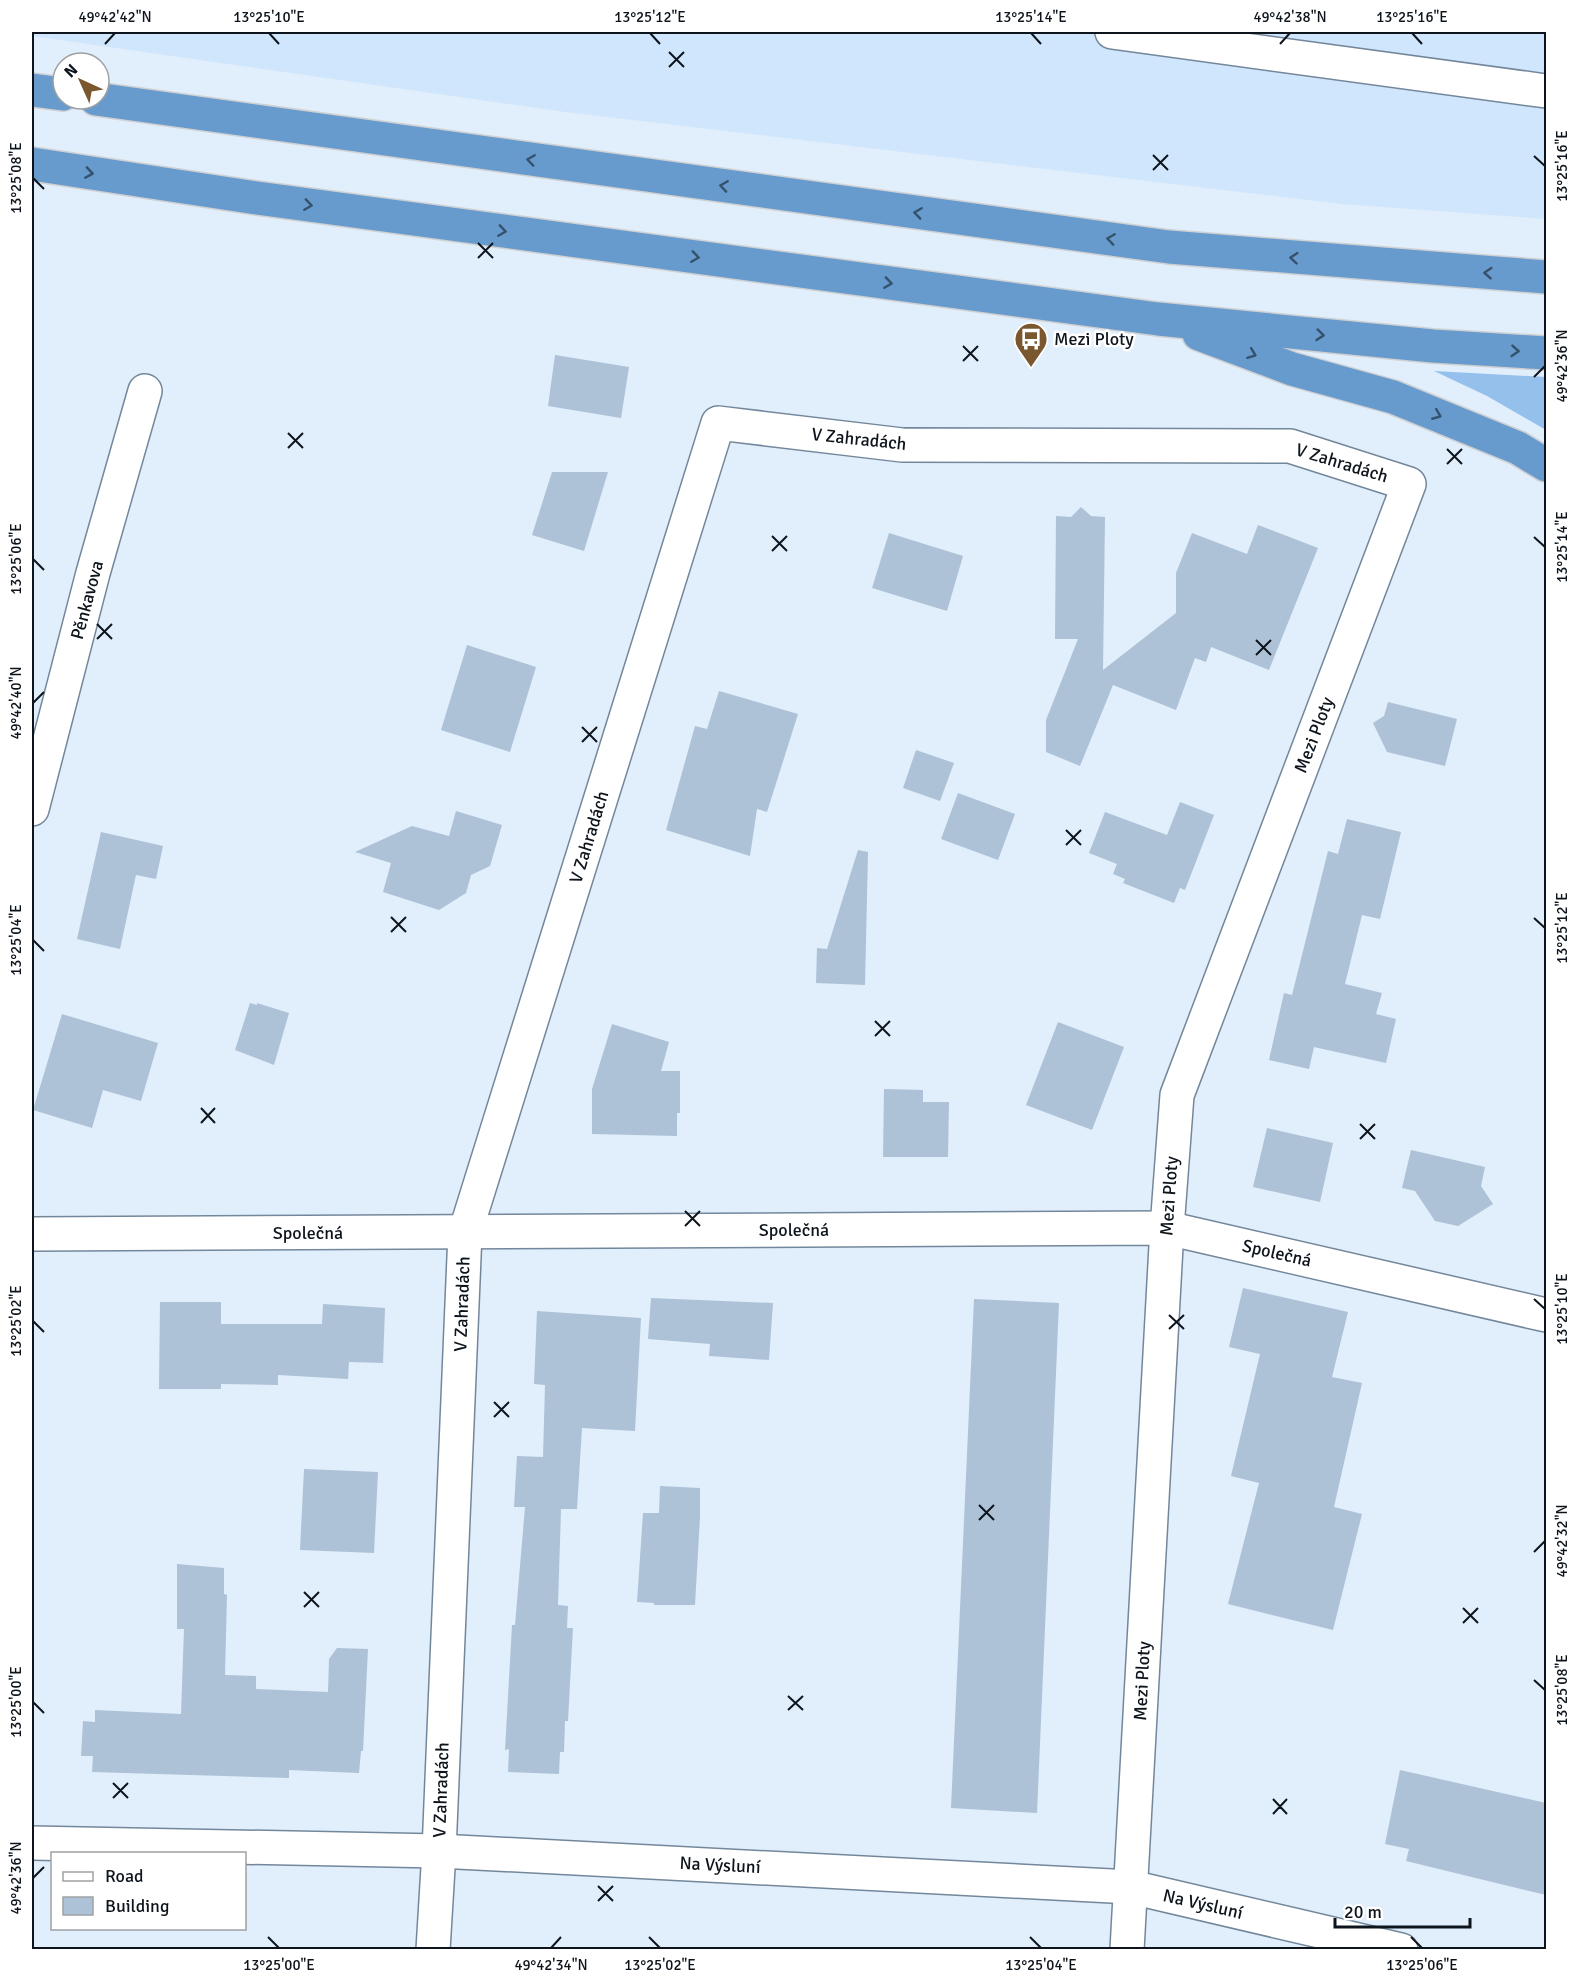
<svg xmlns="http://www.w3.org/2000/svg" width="1578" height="1981" font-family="Signika,sans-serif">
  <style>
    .built { fill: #d0e6fc }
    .green { fill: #94c0eb }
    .building { fill: #adc2d7 }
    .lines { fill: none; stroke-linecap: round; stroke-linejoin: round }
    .minor-casing { stroke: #73879b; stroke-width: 36 }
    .highway-casing { stroke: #cfd0d2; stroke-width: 36 }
    .minor { stroke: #fff; stroke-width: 33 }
    .highway { stroke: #679bce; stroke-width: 33 }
    .oneway { stroke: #35516c }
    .ticks { fill: none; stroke: #0d141c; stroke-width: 2 }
    .labels { text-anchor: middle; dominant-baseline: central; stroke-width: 5; stroke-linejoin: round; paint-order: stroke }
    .poi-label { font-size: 18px; fill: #0d141c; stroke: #fff; text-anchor: start }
    .street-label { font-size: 18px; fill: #0d141c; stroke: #fff }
    .neatline { fill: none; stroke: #0d141c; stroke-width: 2 }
    .ticks-label { font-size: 15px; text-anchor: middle; fill: #0d141c }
  </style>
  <rect width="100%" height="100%" fill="#e1eefb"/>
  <polygon class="built" points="32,32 1546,32 1546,219 1342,204 565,112 32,36"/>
  <polygon class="green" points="1434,371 1546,377 1546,430 1487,396"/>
  <g class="building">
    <polygon points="555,355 629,367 621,418 548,406"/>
    <polygon points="552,472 608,472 584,551 532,535"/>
    <polygon points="1081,507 1091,516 1105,517 1103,670 1176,613 1176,573 1192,533 1247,554 1258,525 1318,548 1269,670 1211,647 1206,662 1195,658 1176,710 1113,685 1080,766 1046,752 1046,720 1078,639 1055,639 1056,516 1071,517"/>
    <polygon points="889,533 963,556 947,611 872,588"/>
    <polygon points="467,645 536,667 510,752 441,730"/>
    <polygon points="719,691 798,714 767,812 757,809 750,856 666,830 695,726 707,729"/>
    <polygon points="1388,702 1457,719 1445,766 1387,752 1373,723 1384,716"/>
    <polygon points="916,750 954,763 940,801 903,788"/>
    <polygon points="958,793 1015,814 998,860 941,839"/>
    <polygon points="1180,802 1214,815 1185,890 1180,888 1174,903 1123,883 1125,879 1113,874 1117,864 1089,853 1105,812 1167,835"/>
    <polygon points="456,811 502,825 490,866 471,875 466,893 439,910 383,892 391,863 355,852 412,826 449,836"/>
    <polygon points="1347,819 1401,832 1380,919 1362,915 1345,984 1382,993 1376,1014 1396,1019 1386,1063 1314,1047 1309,1069 1269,1060 1284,993 1292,995 1328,851 1338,854"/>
    <polygon points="101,832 163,846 156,879 136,875 120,949 77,939"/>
    <polygon points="858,850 868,852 865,985 816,983 817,948 827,949"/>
    <polygon points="250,1003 257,1005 257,1003 289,1013 274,1065 235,1050"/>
    <polygon points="62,1014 158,1043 141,1101 103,1090 92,1128 33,1110"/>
    <polygon points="1058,1022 1124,1047 1092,1130 1026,1105"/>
    <polygon points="612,1024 669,1042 661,1071 680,1071 680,1113 677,1113 677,1136 592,1134 592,1089"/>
    <polygon points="884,1089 923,1090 923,1102 949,1102 948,1157 883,1157"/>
    <polygon points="1267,1128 1333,1143 1320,1202 1253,1187"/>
    <polygon points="1411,1150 1485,1167 1481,1186 1493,1204 1458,1226 1435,1221 1415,1191 1402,1188"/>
    <polygon points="1243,1288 1348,1312 1332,1377 1362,1383 1334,1507 1362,1514 1333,1630 1228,1604 1259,1483 1231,1476 1260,1354 1229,1347"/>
    <polygon points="651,1298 773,1303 769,1360 709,1356 710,1344 648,1339"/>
    <polygon points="974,1299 1059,1303 1037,1813 951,1808"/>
    <polygon points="160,1302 221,1302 221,1324 322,1324 323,1304 385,1308 383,1363 349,1362 348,1379 278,1375 278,1385 221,1384 221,1389 159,1389"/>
    <polygon points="537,1311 641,1318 635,1431 582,1428 577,1509 561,1509 558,1605 568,1606 567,1628 573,1628 568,1721 565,1721 564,1752 560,1752 559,1774 508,1772 509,1749 505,1750 512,1625 515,1625 525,1507 514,1507 517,1456 543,1457 545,1385 534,1384"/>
    <polygon points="304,1469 378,1472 374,1553 300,1550"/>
    <polygon points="660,1486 700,1488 700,1517 695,1605 654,1605 654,1603 637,1602 643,1513 659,1513"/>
    <polygon points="177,1564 224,1568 224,1594 227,1595 225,1675 256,1676 256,1689 328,1692 329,1659 337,1648 368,1649 363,1751 361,1751 359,1773 289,1770 289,1778 92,1772 93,1756 81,1756 83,1721 95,1722 95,1710 181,1714 184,1629 177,1629"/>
    <polygon points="1400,1770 1546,1803 1546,1895 1406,1861 1409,1849 1385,1844"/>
  </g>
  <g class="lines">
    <defs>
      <g id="minor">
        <polyline points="1112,32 1546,91"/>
        <polyline points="32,809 93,573 145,391"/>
        <polyline points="32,1234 1167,1228 1546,1315"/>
        <polyline points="32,1843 439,1851 1131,1887 1401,1950"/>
        <polyline points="433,1950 439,1851 465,1233 718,423 902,445 1290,446 1409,484 1177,1095 1167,1228 1127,1950"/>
      </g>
      <g id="highway">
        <polyline points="32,90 63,94"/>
        <polyline points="96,99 1169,247 1546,277"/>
        <polyline points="32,164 250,197 1158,319 1433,346 1546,353"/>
        <polyline points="1199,334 1292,369 1393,397 1518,448 1546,465"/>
      </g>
    </defs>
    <use href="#minor" class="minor-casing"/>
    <use href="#highway" class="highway-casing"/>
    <use href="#minor" class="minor"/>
    <use href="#highway" class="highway"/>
  </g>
  <defs><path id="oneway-chevron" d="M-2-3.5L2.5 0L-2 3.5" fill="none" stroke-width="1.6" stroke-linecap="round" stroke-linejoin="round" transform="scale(1.5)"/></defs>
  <g class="oneway">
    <use href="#oneway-chevron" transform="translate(531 160) rotate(-172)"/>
    <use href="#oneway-chevron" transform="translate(89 173) rotate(9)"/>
    <use href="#oneway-chevron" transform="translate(724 186) rotate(-172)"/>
    <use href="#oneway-chevron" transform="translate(308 205) rotate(8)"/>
    <use href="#oneway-chevron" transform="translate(918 213) rotate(-172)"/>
    <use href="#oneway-chevron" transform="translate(502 231) rotate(8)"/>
    <use href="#oneway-chevron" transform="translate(1111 239) rotate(-172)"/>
    <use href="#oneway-chevron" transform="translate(695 257) rotate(8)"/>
    <use href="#oneway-chevron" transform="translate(1294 258) rotate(-175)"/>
    <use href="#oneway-chevron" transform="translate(1488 273) rotate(-176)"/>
    <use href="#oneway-chevron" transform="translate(888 283) rotate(8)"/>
    <use href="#oneway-chevron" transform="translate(1320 335) rotate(6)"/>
    <use href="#oneway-chevron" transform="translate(1515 351) rotate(4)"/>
    <use href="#oneway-chevron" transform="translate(1252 354) rotate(21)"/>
    <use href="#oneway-chevron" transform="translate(1437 415) rotate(22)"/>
  </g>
  <path class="ticks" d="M269 33 279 44M650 33 660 44M1031 33 1041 44M1412 33 1422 44M105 44 115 33M1280 44 1290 33M669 52 684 67M669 67 684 52M1153 155 1168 170M1534 156 1545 166M1153 170 1168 155M33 178 44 189M478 243 493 258M478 258 493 243M963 346 978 361M963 361 978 346M1534 377 1545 366M288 433 303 448M288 448 303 433M1447 449 1462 464M1447 464 1462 449M772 536 787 551M1534 537 1545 547M772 551 787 536M33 559 44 570M97 624 112 639M97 639 112 624M1256 640 1271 655M1256 655 1271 640M33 703 44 692M582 727 597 742M582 742 597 727M1066 830 1081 845M1066 845 1081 830M391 917 406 932M1534 918 1545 928M391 932 406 917M33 940 44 951M875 1021 890 1036M875 1036 890 1021M201 1108 215 1123M201 1123 215 1108M1360 1124 1375 1139M1360 1139 1375 1124M685 1211 700 1226M685 1226 700 1211M1534 1299 1545 1309M1169 1315 1184 1329M33 1321 44 1332M1169 1329 1184 1315M494 1402 509 1417M494 1417 509 1402M979 1505 994 1520M979 1520 994 1505M1534 1552 1545 1541M304 1592 319 1607M304 1607 319 1592M1463 1608 1478 1623M1463 1623 1478 1608M1534 1680 1545 1690M788 1696 803 1710M33 1702 44 1713M788 1710 803 1696M113 1783 128 1798M113 1798 128 1783M1273 1799 1287 1814M1273 1814 1287 1799M33 1878 44 1867M598 1886 613 1901M598 1901 613 1886M268 1937 279 1948M649 1937 660 1948M1030 1937 1041 1948M1411 1937 1422 1948M551 1948 561 1937"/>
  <defs>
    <symbol id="bus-pin" viewBox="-11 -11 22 30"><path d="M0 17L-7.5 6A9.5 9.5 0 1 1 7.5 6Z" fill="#7a572f" stroke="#fff"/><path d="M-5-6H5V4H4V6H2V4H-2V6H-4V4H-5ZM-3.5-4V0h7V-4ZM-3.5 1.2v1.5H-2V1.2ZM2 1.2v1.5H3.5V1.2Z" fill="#fff"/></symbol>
  </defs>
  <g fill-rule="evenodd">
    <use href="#bus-pin" x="1012" y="320" width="38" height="52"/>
  </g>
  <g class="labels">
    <g class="poi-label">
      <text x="1054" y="339">Mezi Ploty</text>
    </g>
    <g class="street-label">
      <text transform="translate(859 439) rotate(6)">V Zahradách</text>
      <text transform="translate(1342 463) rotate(17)">V Zahradách</text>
      <text transform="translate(87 600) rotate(-75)">Pěnkavova</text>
      <text transform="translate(1314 735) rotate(-69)">Mezi Ploty</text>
      <text transform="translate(589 837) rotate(-73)">V Zahradách</text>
      <text transform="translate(1169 1196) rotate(-86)">Mezi Ploty</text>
      <text x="794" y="1230">Společná</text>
      <text x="308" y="1233">Společná</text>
      <text transform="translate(1277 1253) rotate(13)">Společná</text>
      <text transform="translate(462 1304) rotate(-88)">V Zahradách</text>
      <text transform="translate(1142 1681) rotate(-87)">Mezi Ploty</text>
      <text transform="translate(441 1790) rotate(-88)">V Zahradách</text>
      <text transform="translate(720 1865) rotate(3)">Na Výsluní</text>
      <text transform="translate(1203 1904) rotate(13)">Na Výsluní</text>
    </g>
  </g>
  <rect width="1578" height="1981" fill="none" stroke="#ffffff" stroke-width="66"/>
  <rect x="51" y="1852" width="195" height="78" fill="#ffffff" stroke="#9ea1a4" stroke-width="1.5"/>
  <rect x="63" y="1872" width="30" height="9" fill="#ffffff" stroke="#9ea1a4" stroke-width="1.5"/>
  <text x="105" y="1882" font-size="18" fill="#0d141c">Road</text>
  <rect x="63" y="1897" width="30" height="18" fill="#adc2d7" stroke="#9ea1a4" stroke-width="1.5"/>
  <text x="105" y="1912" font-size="18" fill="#0d141c">Building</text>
  <g transform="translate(81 81) rotate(315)"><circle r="28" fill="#ffffff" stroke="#9ea1a4" stroke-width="1.5"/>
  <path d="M0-4.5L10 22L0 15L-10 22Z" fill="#7a572f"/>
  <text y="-9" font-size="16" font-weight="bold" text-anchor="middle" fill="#0d141c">N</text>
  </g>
  <path d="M1335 1918v9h135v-9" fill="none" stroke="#0d141c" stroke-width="3"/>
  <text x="1344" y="1918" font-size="18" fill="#0d141c" stroke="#ffffff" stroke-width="4.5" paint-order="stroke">20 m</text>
  <rect x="33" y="33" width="1512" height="1915" class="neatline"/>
  <g class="ticks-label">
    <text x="115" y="22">49°42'42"N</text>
    <text x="269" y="22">13°25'10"E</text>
    <text x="650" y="22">13°25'12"E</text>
    <text x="1031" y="22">13°25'14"E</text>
    <text x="1290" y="22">49°42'38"N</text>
    <text x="1412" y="22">13°25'16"E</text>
    <text transform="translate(1562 166) rotate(-90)" y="5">13°25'16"E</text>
    <text transform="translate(16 178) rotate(-90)" y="5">13°25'08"E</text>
    <text transform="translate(1562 366) rotate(-90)" y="5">49°42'36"N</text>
    <text transform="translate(1562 547) rotate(-90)" y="5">13°25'14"E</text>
    <text transform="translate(16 559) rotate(-90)" y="5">13°25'06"E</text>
    <text transform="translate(16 703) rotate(-90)" y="5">49°42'40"N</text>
    <text transform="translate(1562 928) rotate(-90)" y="5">13°25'12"E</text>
    <text transform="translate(16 940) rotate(-90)" y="5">13°25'04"E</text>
    <text transform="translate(1562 1309) rotate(-90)" y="5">13°25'10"E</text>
    <text transform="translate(16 1321) rotate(-90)" y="5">13°25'02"E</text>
    <text transform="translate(1562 1541) rotate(-90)" y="5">49°42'32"N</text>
    <text transform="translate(1562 1690) rotate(-90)" y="5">13°25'08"E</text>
    <text transform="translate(16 1702) rotate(-90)" y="5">13°25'00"E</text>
    <text transform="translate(16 1878) rotate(-90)" y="5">49°42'36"N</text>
    <text x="279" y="1970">13°25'00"E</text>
    <text x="551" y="1970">49°42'34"N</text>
    <text x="660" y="1970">13°25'02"E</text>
    <text x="1041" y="1970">13°25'04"E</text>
    <text x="1422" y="1970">13°25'06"E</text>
  </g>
</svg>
